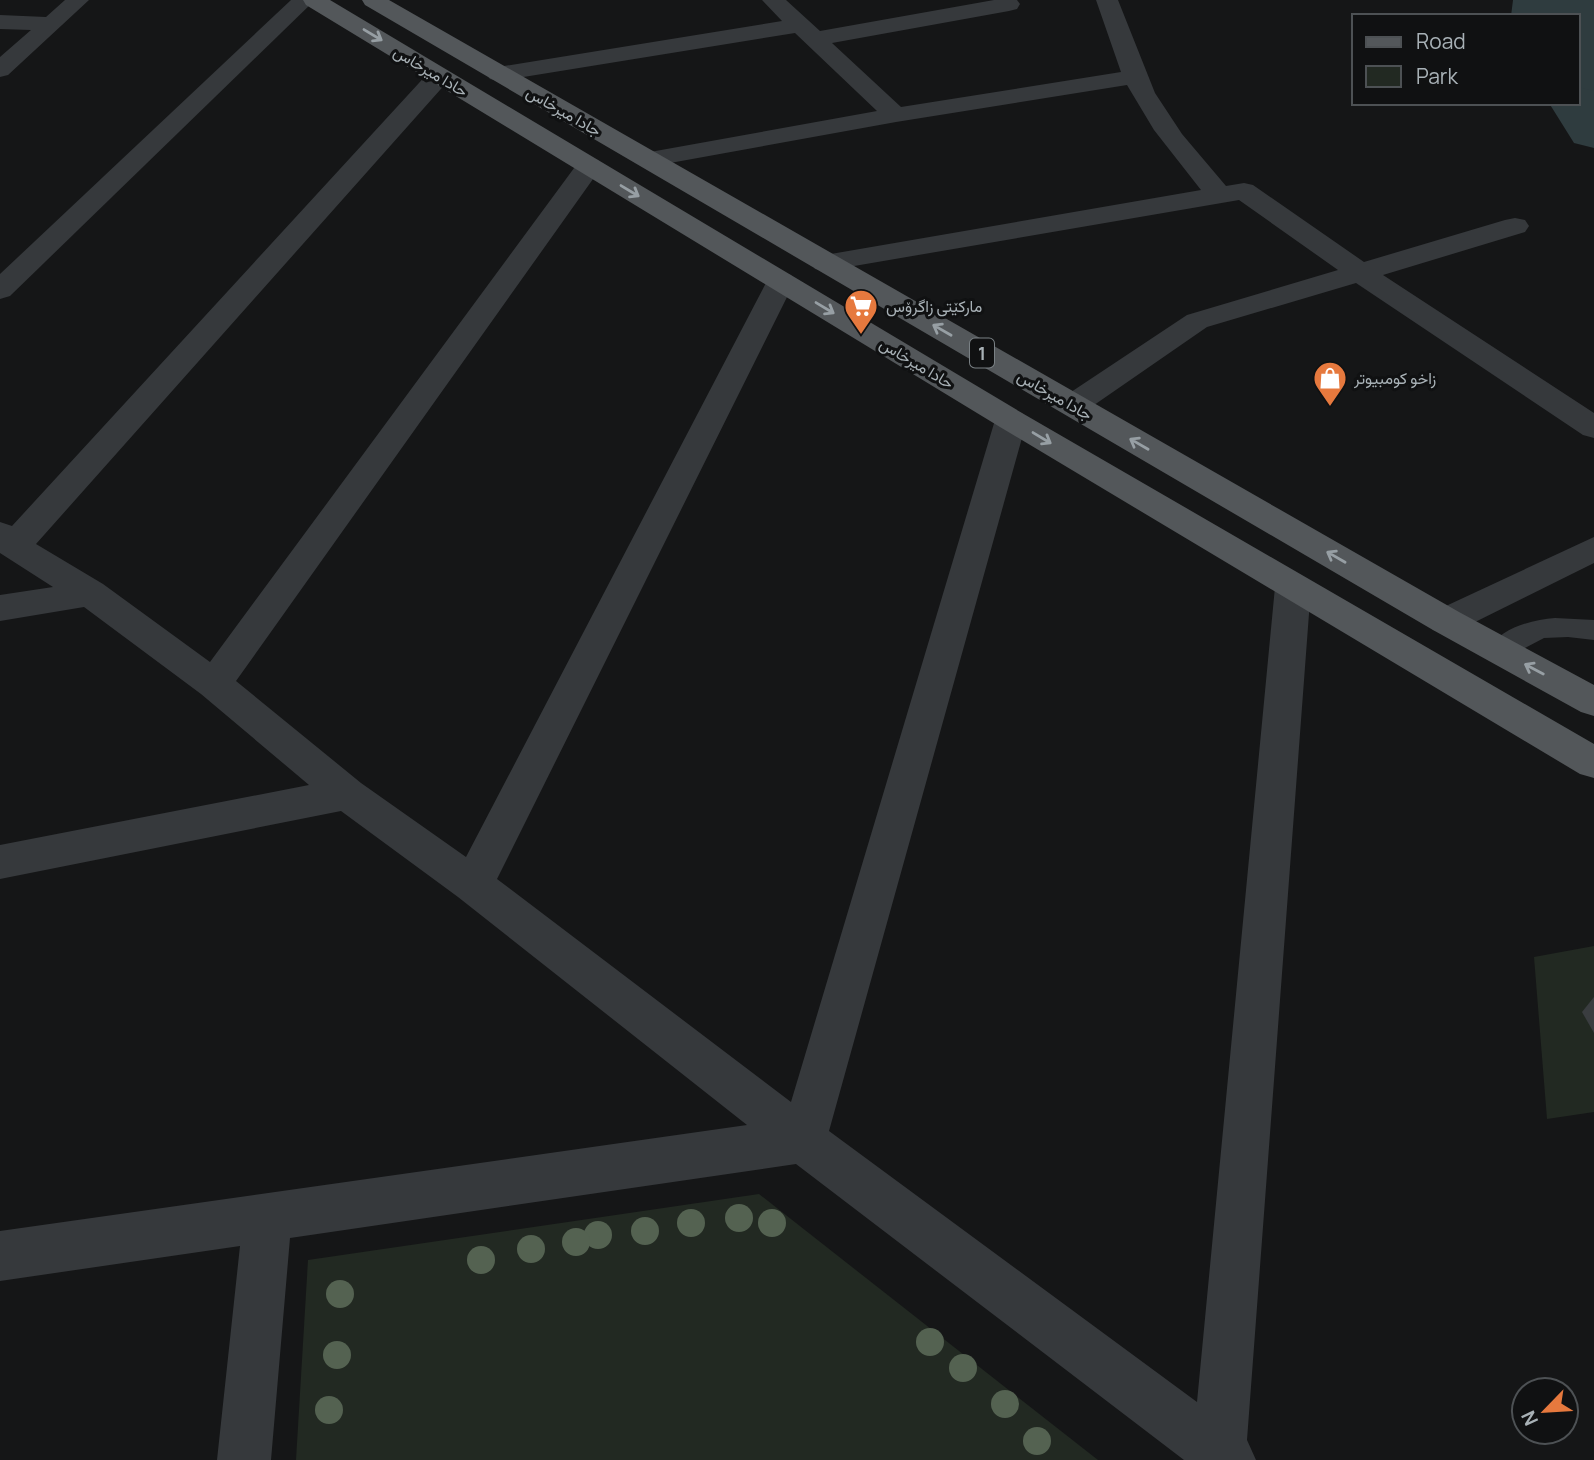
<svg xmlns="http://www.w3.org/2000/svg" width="1594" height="1460" font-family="Manrope,Vazirmatn,sans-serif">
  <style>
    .green { fill: #222922 }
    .water { fill: #2f3c3f }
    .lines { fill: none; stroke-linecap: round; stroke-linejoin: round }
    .river { fill: #2f3c3f; fill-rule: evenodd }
    .lane { fill: #36393c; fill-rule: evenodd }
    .street { fill: #36393c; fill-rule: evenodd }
    .primary { fill: #53575a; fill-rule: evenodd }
    .tree { fill: #546251 }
    .wall { fill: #3a3d40 }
    .oneway { stroke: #979fa4 }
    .labels { text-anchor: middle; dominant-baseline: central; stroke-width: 6; stroke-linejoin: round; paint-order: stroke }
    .far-street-label { font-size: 16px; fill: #a8b1b6; stroke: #101112 }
    .far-poi-label { font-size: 16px; fill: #a8b1b6; stroke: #101112; text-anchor: start }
    .shield { fill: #101112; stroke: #7a8185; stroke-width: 2 }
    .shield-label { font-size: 18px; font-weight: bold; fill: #a8b1b6 }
  </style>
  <rect width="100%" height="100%" fill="#151617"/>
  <g class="green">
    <polygon points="1594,946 1594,1112 1547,1119 1534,957"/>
    <polygon points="759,1194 1098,1460 296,1460 308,1260"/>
  </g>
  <polygon class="water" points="1513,0 1594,0 1594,126 1583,114 1565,103 1578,103 1578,16 1511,16"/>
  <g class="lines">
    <polygon class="river" points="1578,87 1594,91 1594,148 1574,143 1549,103 1578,103"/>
    <path class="lane" d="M1555 618 1594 620V640L1568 637 1544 638 1500 661 1491 658 1487 651C1500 628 1531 620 1555 618Z"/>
    <g class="street">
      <polygon points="65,0 89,0 8,75 0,77 0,57 31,30 0,29 0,15 46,17"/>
      <polygon points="291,0 315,0 10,296 0,299 0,274"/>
      <polygon points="762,0 786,0 820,31 994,0 1017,0 1020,4 1017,9 1009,11 832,43 901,107 1121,72 1096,0 1118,0 1155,93 1182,134 1226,186 1244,183 1253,185 1364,262 1505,220 1515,218 1525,220 1529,226 1525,232 1383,275 1594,413 1594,438 1583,435 1356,283 1207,327 1084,412 1073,415 1062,412 1057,405 1062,398 1187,315 1338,270 1239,200 825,271 815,269 811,263 815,257 825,255 1201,190 1154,130 1127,85 896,122 648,167 639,164 635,159 639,154 877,111 795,33 498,81 490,79 486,74 490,69 498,67 782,21"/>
      <polygon points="439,69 448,71 451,76 448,81 36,544 103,584 210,662 580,160 589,158 598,160 602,166 598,172 236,681 361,783 466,857 767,281 771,275 781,272 791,275 795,281 497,879 791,1102 995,420 1000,413 1011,410 1022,413 1027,420 829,1131 1197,1402 1275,587 1281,578 1293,575 1305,578 1311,587 1247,1440 1256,1460 1184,1460 796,1164 290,1238 271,1460 217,1460 240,1246 0,1281 0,1231 747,1125 458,897 341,811 0,879 0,845 309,785 201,694 84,607 0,621 0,595 53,587 0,553 0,522 12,526 430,71"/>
      <polygon points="1594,537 1594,563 1459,630 1446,634 1433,630 1428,621 1433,612"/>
    </g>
    <g class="primary">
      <polygon points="303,0 330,0 1022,413 1594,744 1594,778 1580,774 1000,427 306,5"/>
      <polygon points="362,0 389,0 1459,612 1594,685 1594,716 1581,712 1433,630 365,5"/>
    </g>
  </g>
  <g class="tree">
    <circle cx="739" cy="1218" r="14"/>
    <circle cx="691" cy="1223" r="14"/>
    <circle cx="772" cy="1223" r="14"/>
    <circle cx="645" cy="1231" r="14"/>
    <circle cx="598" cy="1235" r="14"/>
    <circle cx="576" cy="1242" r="14"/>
    <circle cx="531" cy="1249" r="14"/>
    <circle cx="481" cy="1260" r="14"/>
    <circle cx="340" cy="1294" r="14"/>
    <circle cx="930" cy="1342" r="14"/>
    <circle cx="337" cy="1355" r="14"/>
    <circle cx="963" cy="1368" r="14"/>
    <circle cx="1005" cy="1404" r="14"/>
    <circle cx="329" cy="1410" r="14"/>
    <circle cx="1037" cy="1441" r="14"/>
  </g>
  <polygon class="wall" points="1594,997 1594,1033 1582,1012"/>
  <defs><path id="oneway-shaft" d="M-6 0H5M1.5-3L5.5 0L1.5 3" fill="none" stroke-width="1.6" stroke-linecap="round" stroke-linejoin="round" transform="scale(1.75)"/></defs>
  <g class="oneway">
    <use href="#oneway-shaft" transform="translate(373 35) rotate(31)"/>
    <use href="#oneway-shaft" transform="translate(630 191) rotate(31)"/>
    <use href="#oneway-shaft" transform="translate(825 308) rotate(31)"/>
    <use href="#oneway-shaft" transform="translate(942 330) rotate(-150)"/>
    <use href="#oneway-shaft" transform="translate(1042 438) rotate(31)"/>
    <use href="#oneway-shaft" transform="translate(1139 444) rotate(-150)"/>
    <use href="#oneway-shaft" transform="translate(1336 557) rotate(-150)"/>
    <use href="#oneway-shaft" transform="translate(1534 669) rotate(-152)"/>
  </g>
  <defs>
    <symbol id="supermarket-pin" viewBox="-11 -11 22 30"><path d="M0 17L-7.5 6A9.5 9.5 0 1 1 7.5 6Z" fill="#e6793e" stroke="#101112"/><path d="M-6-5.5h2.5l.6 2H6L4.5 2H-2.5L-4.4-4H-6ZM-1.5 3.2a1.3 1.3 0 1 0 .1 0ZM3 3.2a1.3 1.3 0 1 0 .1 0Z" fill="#fff"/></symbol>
    <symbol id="shop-pin" viewBox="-11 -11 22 30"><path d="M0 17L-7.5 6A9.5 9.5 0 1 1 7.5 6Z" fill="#e6793e" stroke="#101112"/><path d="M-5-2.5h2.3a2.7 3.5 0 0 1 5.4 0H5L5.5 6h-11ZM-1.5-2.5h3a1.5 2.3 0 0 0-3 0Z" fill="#fff"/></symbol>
  </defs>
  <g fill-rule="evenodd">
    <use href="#supermarket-pin" x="842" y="287" width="38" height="52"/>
    <use href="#shop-pin" x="1311" y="359" width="38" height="52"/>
  </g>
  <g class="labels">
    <g class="far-street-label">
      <text transform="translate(431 71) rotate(31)">حادا ميرخاس</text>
      <text transform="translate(564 111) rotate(30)">جادا ميرخاس</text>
      <text transform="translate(917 363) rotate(31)">حادا ميرخاس</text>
      <text transform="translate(1055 395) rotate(30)">جادا ميرخاس</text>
    </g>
    <g class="far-poi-label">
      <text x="886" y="306">مارکێتی زاگرۆس</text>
      <text x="1354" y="378">زاخو كومبيوتر</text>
    </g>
    <rect class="shield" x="970" y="338.5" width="24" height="29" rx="5"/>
    <g class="shield-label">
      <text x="982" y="353">1</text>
    </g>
  </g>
  <rect x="1352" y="14" width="228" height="91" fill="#101112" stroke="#4d5154" stroke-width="2"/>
  <rect x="1366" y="37" width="35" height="10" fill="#53575a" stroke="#4d5154" stroke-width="2"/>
  <text x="1416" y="49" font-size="21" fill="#a8b1b6">Road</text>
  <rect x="1366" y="66" width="35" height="21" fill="#222922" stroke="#4d5154" stroke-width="2"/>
  <text x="1416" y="84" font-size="21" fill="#a8b1b6">Park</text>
  <g transform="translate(1545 1411) rotate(245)"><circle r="33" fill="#101112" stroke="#4d5154" stroke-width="2"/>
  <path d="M0-5L12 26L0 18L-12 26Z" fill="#e6793e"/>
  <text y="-10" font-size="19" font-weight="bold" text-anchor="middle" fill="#a8b1b6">N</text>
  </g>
</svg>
